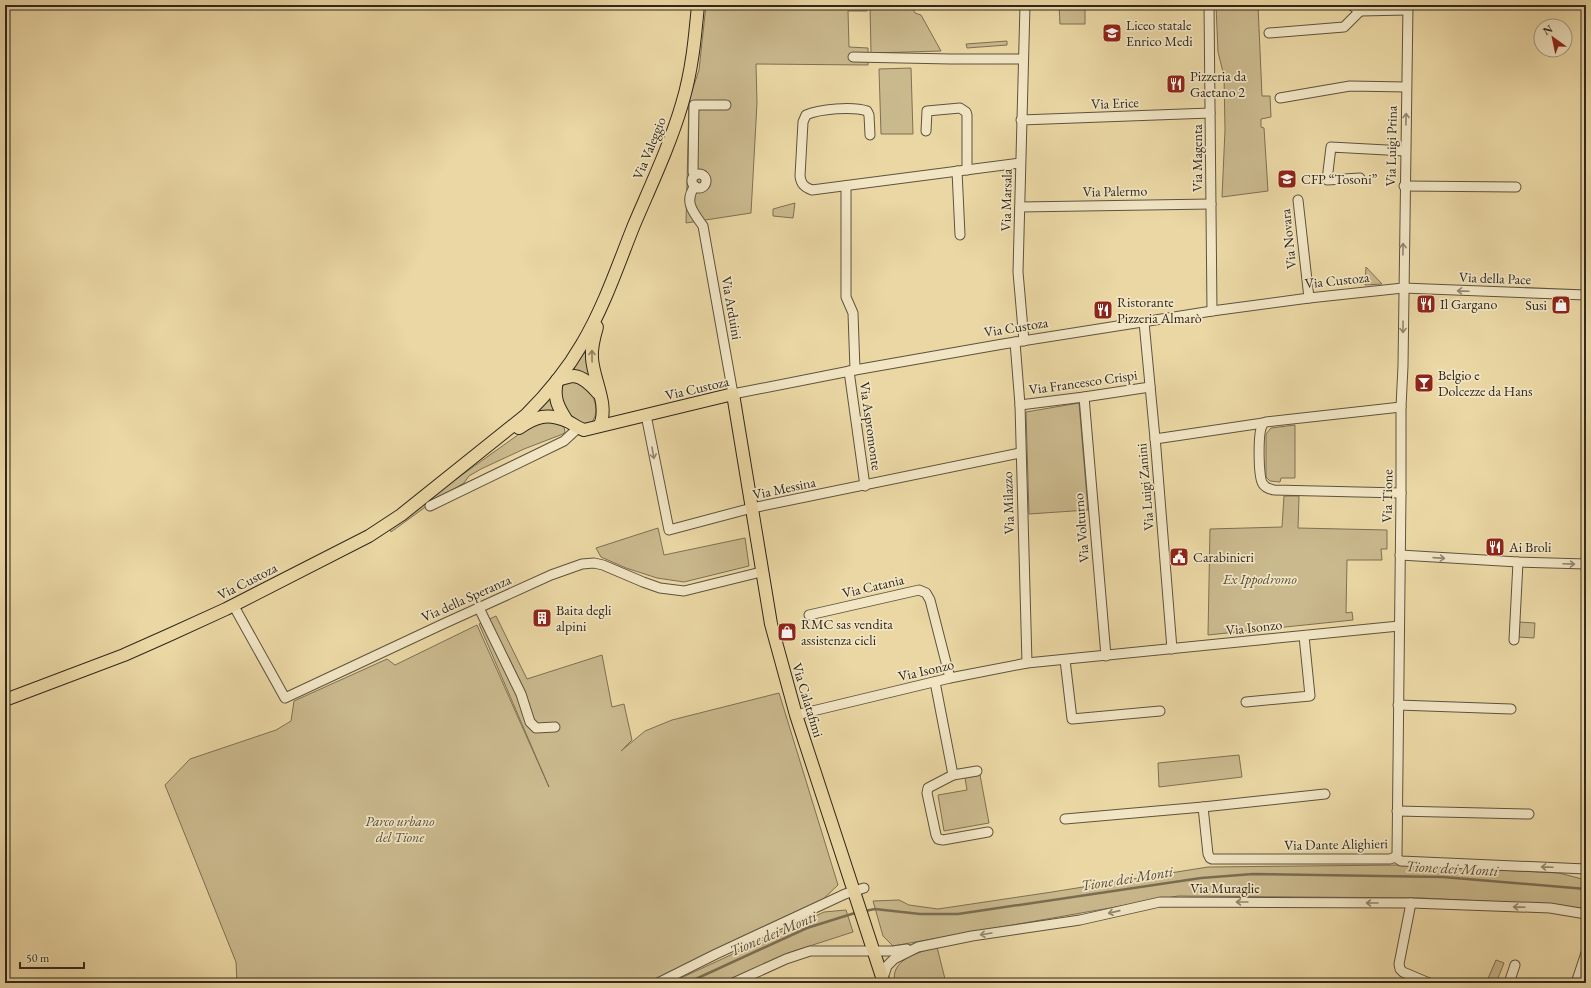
<svg xmlns="http://www.w3.org/2000/svg" width="1591" height="988" font-family="'EB Garamond',serif">
  <style>
    .green { fill: #cab98d; stroke: #7d7054 }
    .lines { fill: none; stroke-linecap: round; stroke-linejoin: round }
    .stream { stroke: #7a6d52; stroke-width: 2.5 }
    .minor-casing { stroke: #5e533e; stroke-width: 11 }
    .major-casing { stroke: #30271c; stroke-width: 14 }
    .minor { stroke: #f1e5c4; stroke-width: 9 }
    .major { stroke: #ead7a4; stroke-width: 12 }
    .oneway { stroke: #908670 }
    .oneway2 { stroke: #8d7f60 }
    .labels { text-anchor: middle; dominant-baseline: central; stroke-width: 3.5; stroke-linejoin: round; paint-order: stroke }
    .poi-label { font-size: 14px; fill: #30271c; stroke: #f1e5c4; text-anchor: start }
    .street-label { font-size: 14px; fill: #30271c; stroke: #f1e5c4 }
    .park-label { font-size: 14px; font-style: italic; fill: #564c38; stroke: #f1e5c4 }
    .water-label { font-size: 15px; font-style: italic; fill: #554a37; stroke: #f1e5c4 }
  </style>
  <rect width="100%" height="100%" fill="#ead7a4"/>
  <filter id="stains"><feTurbulence type="fractalNoise" baseFrequency=".005" numOctaves="4"/><feColorMatrix values="0 0 0 0 .2 0 0 0 0 .09 0 0 0 0 .02 0 0 0 .5 -.17"/></filter>
  <radialGradient id="worn" r=".72"><stop offset=".6" stop-color="#630" stop-opacity="0"/><stop offset="1" stop-color="#630" stop-opacity=".3"/></radialGradient>
  <g class="green">
    <polygon points="706,5 867,5 867,11 848,11 849,47 868,48 868,65 756,64 757,103 751,213 686,223 689,100 699,70"/>
    <polygon points="870,5 911,5 915,13 921,15 941,51 871,53"/>
    <polygon points="1059,5 1085,5 1085,24 1060,24"/>
    <polygon points="1216,5 1258,5 1262,96 1270,96 1271,117 1261,119 1261,127 1264,128 1268,191 1222,197 1225,130 1224,76 1218,52"/>
    <polygon points="1007,41 1007,45 967,48 966,44"/>
    <polygon points="911,68 913,134 881,134 879,69"/>
    <polygon points="795,203 793,218 773,216 773,209"/>
    <polygon points="1366,267 1382,284 1365,285"/>
    <polygon points="584,353 586,354 590,378 575,372 574,368"/>
    <path d="M567 381C587 377 605 408 591 423 572 428 551 394 567 381Z"/>
    <polygon points="550,399 552,400 556,410 555,413 540,413 538,411"/>
    <polygon points="1079,403 1088,510 1029,514 1026,412"/>
    <path d="M543 422C551 422 558 423 564 427L565 432 563 434 524 449 481 469 469 476 464 483 435 500 391 532 389 528 431 497 522 432 535 424Z"/>
    <polygon points="1295,425 1295,478 1281,478 1280,482 1270,481 1266,477 1266,434 1271,428"/>
    <polygon points="1284,496 1299,496 1298,528 1387,530 1387,549 1381,549 1382,560 1347,560 1346,613 1352,612 1353,620 1208,635 1210,529 1282,527"/>
    <polygon points="658,528 664,555 745,538 749,566 684,582 657,578 626,568 601,557 596,548"/>
    <polygon points="496,616 527,679 602,655 612,707 624,704 632,740 621,751 645,731 672,720 779,693 838,885 819,903 651,983 237,983 236,962 165,785 190,759 276,730 291,721 294,701 387,659 395,665 477,625 549,787 479,624"/>
    <polygon points="1518,622 1535,623 1534,638 1518,637"/>
    <polygon points="1239,755 1242,777 1159,787 1158,763"/>
    <polygon points="980,775 989,823 944,831 938,795 967,790 965,778"/>
    <polygon points="1398,865 1559,873 1586,880 1586,902 1579,910 1544,904 1421,898 1178,896 893,946 883,936 873,901 899,900 909,905 938,909 1052,892 1208,867"/>
    <polygon points="846,910 853,932 788,953 723,983 670,983 824,912"/>
    <path d="M937 947 946 983H895C889 959 920 952 937 947Z"/>
    <polygon points="1496,960 1504,963 1496,983 1486,983"/>
  </g>
  <g class="lines">
    <g class="stream">
      <polyline points="865,911 875,909 920,914 958,914 1201,878 1253,874 1443,877 1586,889"/>
      <polyline points="687,983 807,928 858,912"/>
    </g>
    <defs>
      <g id="minor">
        <polyline points="1209,5 1212,311"/>
        <polyline points="1351,5 1360,11 1407,10"/>
        <polyline points="1269,33 1344,27 1360,11"/>
        <polyline points="853,57 951,59 1023,59"/>
        <polyline points="1280,98 1350,86 1406,87"/>
        <polyline points="1021,120 1210,113"/>
        <polyline points="926,131 927,111 960,108 966,112 967,115 967,170"/>
        <path d="M870 135 869 115 867 111C853 106 819 109 806 115L803 122 800 176C801 184 804 187 812 190L1020 163"/>
        <polyline points="957,171 960,235"/>
        <circle cx="699" cy="181" r="7"/>
        <polyline points="695,175 693,172 694,105 726,105"/>
        <polyline points="1360,178 1327,180 1331,147 1405,151"/>
        <path d="M695 186C683 202 694 213 703 226L733 394 855 370 1003 344 1212 311 1309 298 1403 288 1586 295"/>
        <polyline points="846,186 846,297 853,313 855,370"/>
        <polyline points="1404,186 1516,187"/>
        <polyline points="1298,200 1309,298"/>
        <polyline points="1020,207 1211,204"/>
        <polyline points="1144,322 1156,449 1172,649"/>
        <polyline points="1024,341 1018,272 1025,5"/>
        <polyline points="1015,342 1020,405 1027,663"/>
        <polyline points="849,371 865,486"/>
        <polyline points="1084,397 1106,656"/>
        <polyline points="1020,405 1084,397 1150,387"/>
        <path d="M1401 407 1266 422C1263 423 1263 423 1262 426 1258 433 1258 479 1263 484 1265 488 1270 489 1274 490L1401 493"/>
        <polyline points="646,415 669,530 752,508 1020,453"/>
        <polyline points="1155,439 1263,423"/>
        <polyline points="430,506 564,441 578,428"/>
        <polyline points="1400,555 1518,562 1586,564"/>
        <polyline points="479,608 521,694 530,722 536,728 555,727"/>
        <polyline points="236,610 285,698 443,624 551,575 582,564 594,563 603,565 643,582 660,588 684,591 761,572"/>
        <polyline points="809,615 919,590 926,593 930,600 950,678"/>
        <polyline points="1514,640 1518,562"/>
        <polyline points="1065,660 1072,719 1160,711"/>
        <polyline points="935,682 953,775 928,788 927,793 936,835 938,839 943,840 988,832"/>
        <polyline points="1246,702 1310,696 1304,636"/>
        <polyline points="1398,705 1511,709"/>
        <polyline points="796,715 950,678 1027,663 1399,626"/>
        <polyline points="953,775 977,771"/>
        <polyline points="1203,807 1208,854 1210,858 1212,859 1390,859 1395,857 1401,861 1586,869"/>
        <polyline points="1397,811 1529,814"/>
        <polyline points="1065,819 1203,807 1325,794"/>
        <polyline points="1395,857 1397,855 1401,493 1401,407 1403,366 1408,5"/>
        <polyline points="1411,903 1399,964 1400,969 1403,972 1429,983"/>
        <polyline points="883,978 887,966 894,959 918,947 972,936 1080,920 1160,902 1411,903 1550,908 1586,914"/>
        <polyline points="658,983 716,954 845,894 864,888"/>
        <polyline points="733,983 786,959 810,951 893,951 907,949"/>
        <polyline points="1509,983 1515,965"/>
        <polyline points="1576,983 1586,953"/>
      </g>
      <g id="major">
        <path d="M597 327C594 337 591 347 592 358 593 379 609 405 600 425"/>
        <path d="M557 380C562 379 569 376 574 376 584 377 592 386 598 393"/>
        <path d="M557 381C553 398 558 407 567 421"/>
        <path d="M519 428C536 416 547 413 567 421 573 424 578 428 584 430L733 394 771 624 796 715 884 983"/>
        <path d="M5 700 124 655 169 635 226 609 369 536 401 515 526 415C547 394 567 370 582 344 604 307 618 265 634 225 651 185 670 145 682 104 692 71 695 38 698 5"/>
      </g>
    </defs>
    <use href="#minor" class="minor-casing"/>
    <use href="#major" class="major-casing"/>
    <use href="#minor" class="minor"/>
    <use href="#major" class="major"/>
  </g>
  <defs><path id="oneway-shaft" d="M-6 0H5M1.5-3L5.5 0L1.5 3" fill="none" stroke-width="1.6" stroke-linecap="round" stroke-linejoin="round"/></defs>
  <g class="oneway">
    <use href="#oneway-shaft" transform="translate(1406 119) rotate(-89)"/>
    <use href="#oneway-shaft" transform="translate(1403 249) rotate(-89)"/>
    <use href="#oneway-shaft" transform="translate(1463 291) rotate(-178)"/>
    <use href="#oneway-shaft" transform="translate(1403 327) rotate(90)"/>
    <use href="#oneway-shaft" transform="translate(653 453) rotate(80)"/>
    <use href="#oneway-shaft" transform="translate(1439 558) rotate(4)"/>
    <use href="#oneway-shaft" transform="translate(1569 564) rotate(2)"/>
    <use href="#oneway-shaft" transform="translate(1547 867) rotate(-178)"/>
    <use href="#oneway-shaft" transform="translate(1242 902) rotate(-180)"/>
    <use href="#oneway-shaft" transform="translate(1372 903) rotate(-180)"/>
    <use href="#oneway-shaft" transform="translate(1519 907) rotate(-178)"/>
    <use href="#oneway-shaft" transform="translate(1114 912) rotate(167)"/>
    <use href="#oneway-shaft" transform="translate(986 934) rotate(171)"/>
  </g>
  <use class="oneway2" href="#oneway-shaft" transform="translate(592 356) rotate(-91)"/>
  <defs>
    <symbol id="school-square" viewBox="-11 -11 22 22"><rect x="-9" y="-9" width="18" height="18" rx="4" fill="#8f2418" stroke="#f1e5c4"/><path d="M0-5L7-2L0 1L-7-2ZM-4 1L0 2.5L4 1V4Q0 6-4 4Z" fill="#fff"/></symbol>
    <symbol id="restaurant-square" viewBox="-11 -11 22 22"><rect x="-9" y="-9" width="18" height="18" rx="4" fill="#8f2418" stroke="#f1e5c4"/><path d="M-5-6h1v4h1v-4h1v4h1v-4h1v5L-1.5 .5V6h-2V.5L-5-1ZM5-6V6H3V1.5H1.5Q1.5-4 5-6Z" fill="#fff"/></symbol>
    <symbol id="shop-square" viewBox="-11 -11 22 22"><rect x="-9" y="-9" width="18" height="18" rx="4" fill="#8f2418" stroke="#f1e5c4"/><path d="M-5-2.5h2.3a2.7 3.5 0 0 1 5.4 0H5L5.5 6h-11ZM-1.5-2.5h3a1.5 2.3 0 0 0-3 0Z" fill="#fff"/></symbol>
    <symbol id="bar-square" viewBox="-11 -11 22 22"><rect x="-9" y="-9" width="18" height="18" rx="4" fill="#8f2418" stroke="#f1e5c4"/><path d="M-6-5H6L.8 .8V4.5H3.5V6h-7V4.5H-.8V.8Z" fill="#fff"/></symbol>
    <symbol id="civic-square" viewBox="-11 -11 22 22"><rect x="-9" y="-9" width="18" height="18" rx="4" fill="#8f2418" stroke="#f1e5c4"/><path d="M-.6-6.5H3V-4.5H.6V-3L4-1V1h2V6H-6V1h2V-1L-.6-3ZM-1.2 2.5V6h2.4V2.5Z" fill="#fff"/></symbol>
    <symbol id="building-square" viewBox="-11 -11 22 22"><rect x="-9" y="-9" width="18" height="18" rx="4" fill="#8f2418" stroke="#f1e5c4"/><path d="M-4-6H4V6H1V3H-1V6H-4ZM-2.5-4.3h1.7v1.8h-1.7ZM.8-4.3h1.7v1.8H.8ZM-2.5-1h1.7V.8h-1.7ZM.8-1h1.7V.8H.8Z" fill="#fff"/></symbol>
  </defs>
  <g fill-rule="evenodd">
    <use href="#school-square" x="1101" y="22" width="22" height="22"/>
    <use href="#restaurant-square" x="1165" y="73" width="22" height="22"/>
    <use href="#school-square" x="1276" y="168" width="22" height="22"/>
    <use href="#restaurant-square" x="1415" y="293" width="22" height="22"/>
    <use href="#shop-square" x="1550" y="294" width="22" height="22"/>
    <use href="#restaurant-square" x="1092" y="299" width="22" height="22"/>
    <use href="#bar-square" x="1413" y="372" width="22" height="22"/>
    <use href="#restaurant-square" x="1484" y="536" width="22" height="22"/>
    <use href="#civic-square" x="1168" y="546" width="22" height="22"/>
    <use href="#building-square" x="531" y="607" width="22" height="22"/>
    <use href="#shop-square" x="776" y="621" width="22" height="22"/>
  </g>
  <g class="labels">
    <g class="poi-label">
      <text x="1126" y="25">Liceo statale<tspan x="1126" dy="16">Enrico Medi</tspan></text>
      <text x="1190" y="76">Pizzeria da<tspan x="1190" dy="16">Gaetano 2</tspan></text>
      <text x="1301" y="179">CFP “Tosoni”</text>
      <text x="1117" y="302">Ristorante<tspan x="1117" dy="16">Pizzeria Almarò</tspan></text>
      <text x="1440" y="304">Il Gargano</text>
      <text x="1547" y="305" text-anchor="end">Susi</text>
      <text x="1438" y="375">Belgio e<tspan x="1438" dy="16">Dolcezze da Hans</tspan></text>
      <text x="1509" y="547">Ai Broli</text>
      <text x="1193" y="557">Carabinieri</text>
      <text x="556" y="610">Baita degli<tspan x="556" dy="16">alpini</tspan></text>
      <text x="801" y="624">RMC sas vendita<tspan x="801" dy="16">assistenza cicli</tspan></text>
    </g>
    <g class="street-label">
      <text transform="translate(1115 103) rotate(-2)">Via Erice</text>
      <text transform="translate(1391 146) rotate(-89)">Via Luigi Prina</text>
      <text transform="translate(649 148) rotate(-68)">Via Valeggio</text>
      <text transform="translate(1197 158) rotate(-90)">Via Magenta</text>
      <text transform="translate(1115 191) rotate(-1)">Via Palermo</text>
      <text transform="translate(1006 200) rotate(-89)">Via Marsala</text>
      <text transform="translate(1288 239) rotate(-96)">Via Novara</text>
      <text transform="translate(1495 278) rotate(2)">Via della Pace</text>
      <text transform="translate(1337 280) rotate(-6)">Via Custoza</text>
      <text transform="translate(732 308) rotate(80)">Via Arduini</text>
      <text transform="translate(1016 327) rotate(-9)">Via Custoza</text>
      <text transform="translate(1083 382) rotate(-8)">Via Francesco Crispi</text>
      <text transform="translate(697 388) rotate(-13)">Via Custoza</text>
      <text transform="translate(871 426) rotate(82)">Via Aspromonte</text>
      <text transform="translate(1145 487) rotate(-95)">Via Luigi Zanini</text>
      <text transform="translate(784 488) rotate(-12)">Via Messina</text>
      <text transform="translate(1387 496) rotate(-89)">Via Tione</text>
      <text transform="translate(1008 503) rotate(-92)">Via Milazzo</text>
      <text transform="translate(1081 528) rotate(-95)">Via Volturno</text>
      <text transform="translate(247 581) rotate(-27)">Via Custoza</text>
      <text transform="translate(873 586) rotate(-13)">Via Catania</text>
      <text transform="translate(466 598) rotate(-24)">Via della Speranza</text>
      <text transform="translate(1254 627) rotate(-6)">Via Isonzo</text>
      <text transform="translate(926 670) rotate(-13)">Via Isonzo</text>
      <text transform="translate(808 700) rotate(73)">Via Calatafimi</text>
      <text transform="translate(1336 844) rotate(-1)">Via Dante Alighieri</text>
      <text x="1225" y="888">Via Muraglie</text>
    </g>
    <g class="park-label">
      <text x="1260" y="579">Ex Ippodromo</text>
      <text x="400" y="821">Parco urbano<tspan x="400" dy="16">del Tione</tspan></text>
    </g>
    <g class="water-label">
      <text transform="translate(1452 868) rotate(3)">Tione dei Monti</text>
      <text transform="translate(1127 878) rotate(-9)">Tione dei Monti</text>
      <text transform="translate(773 933) rotate(-23)">Tione dei Monti</text>
    </g>
  </g>
  <rect width="1591" height="988" fill="none" stroke="#ead7a4" stroke-width="20"/>
  <rect x="6" y="6" width="1579" height="976" fill="none" stroke="#30271c" stroke-width="2"/>
  <rect x="10" y="10" width="1571" height="968" fill="none" stroke="#30271c"/>
  <g transform="translate(1553 38) rotate(327)"><circle r="19" fill="#f1e5c4" stroke="#a49981"/>
  <path d="M0-3L7 15L0 10L-7 15Z" fill="#8f2418"/>
  <text y="-6" font-size="11" font-weight="bold" text-anchor="middle" fill="#30271c">N</text>
  </g>
  <path d="M20 962v6h64v-6" fill="none" stroke="#30271c" stroke-width="2"/>
  <text x="26" y="962" font-size="12" fill="#30271c" stroke="#f1e5c4" stroke-width="3" paint-order="stroke">50 m</text>
  <rect width="100%" height="100%" filter="url(#stains)"/>
  <rect width="100%" height="100%" fill="url(#worn)"/>
</svg>
